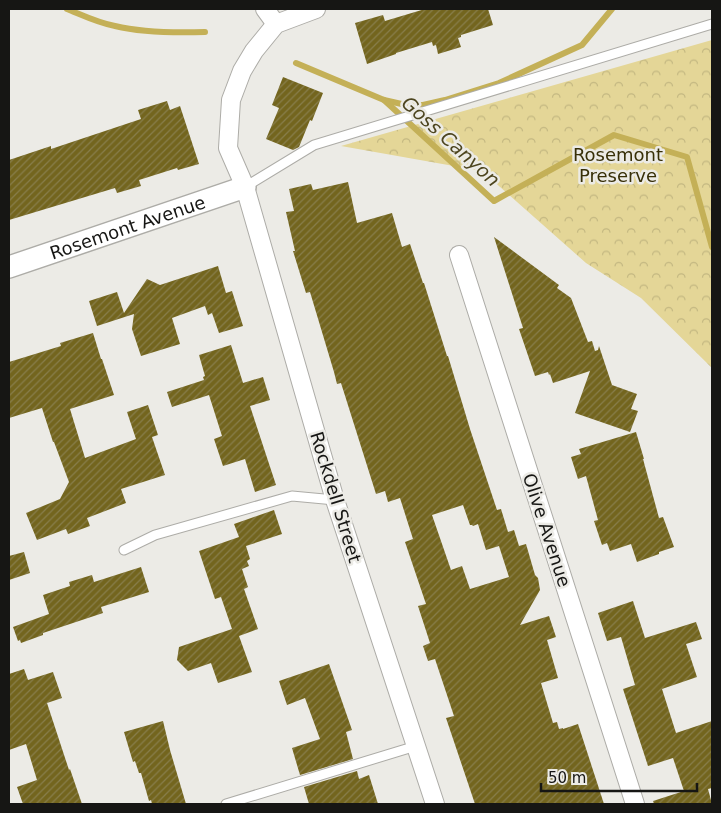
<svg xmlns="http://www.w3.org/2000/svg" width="721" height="813" font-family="'DejaVu Sans',sans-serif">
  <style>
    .forest { fill: url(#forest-crowns) }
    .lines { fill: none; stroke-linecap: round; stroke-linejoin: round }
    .stream { stroke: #c4b057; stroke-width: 6 }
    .building { fill: url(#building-hatch); fill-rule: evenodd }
    .service-casing { stroke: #adaca7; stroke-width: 11 }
    .minor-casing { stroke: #adaca7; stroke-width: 20 }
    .tertiary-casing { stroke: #adaca7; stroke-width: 24 }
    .service { stroke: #fff; stroke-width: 9 }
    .minor { stroke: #fff; stroke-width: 18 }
    .tertiary { stroke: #fff; stroke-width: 21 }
    .labels { text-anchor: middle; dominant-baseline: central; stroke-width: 5; stroke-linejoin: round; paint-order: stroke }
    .park-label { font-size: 18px; fill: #372f07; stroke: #ecebe6 }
    .street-label { font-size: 18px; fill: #161614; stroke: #ecebe6 }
    .water-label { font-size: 19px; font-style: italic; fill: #4d451f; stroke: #ecebe6 }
  </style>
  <defs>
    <pattern id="forest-crowns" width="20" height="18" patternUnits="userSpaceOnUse" patternTransform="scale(1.25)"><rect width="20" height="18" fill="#e4d697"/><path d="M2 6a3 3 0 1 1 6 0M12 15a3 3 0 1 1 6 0" fill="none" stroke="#c3b781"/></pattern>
    <pattern id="building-hatch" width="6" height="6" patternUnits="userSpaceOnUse" patternTransform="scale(1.25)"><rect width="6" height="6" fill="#73651e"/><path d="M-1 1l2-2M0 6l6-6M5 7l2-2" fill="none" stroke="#887e4c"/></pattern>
  </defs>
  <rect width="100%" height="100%" fill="#ecebe6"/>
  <polygon class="forest" points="712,40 712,368 641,298 586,263 482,171 341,146"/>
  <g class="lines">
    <g class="stream">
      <path d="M67 9C82 15 98 23 115 26 144 33 175 33 205 32"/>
      <polyline points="296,63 384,100 406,105 423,105 445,100 499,83 582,45 612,9"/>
      <polyline points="384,100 494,201 614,135 687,157 712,247"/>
    </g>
  </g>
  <g class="building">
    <polygon points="425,9 488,9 493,25 461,35 461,37 458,38 461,47 438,54 436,45 433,46 432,42 396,53 396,54 367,64 355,23 383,15 385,21"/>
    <polygon points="283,77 323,93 312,121 310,120 299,147 293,150 266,139 279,108 272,105"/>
    <polygon points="167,101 170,110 180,106 199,164 178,170 177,168 139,180 141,186 117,193 115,188 9,220 9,160 51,146 51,149 141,119 138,110"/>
    <path d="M348 182 357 223 392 213 402 247 410 244 423 283H424L447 356H448L470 429 497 510 501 509 508 532 514 530 519 546 526 544 535 575 538 578 540 590 520 625 549 616 556 637 547 640 558 678 541 683 553 723 557 722 559 729 563 728V729L578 724 604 804H475L446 718 454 716 435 659 428 661 423 646 430 643 418 606 426 604 405 542 413 539 400 498 388 502 385 491 376 494 341 383 337 384 334 372 310 292 306 293 293 251H295L286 212 294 211 289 189 311 184 313 190ZM463 505 470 525H472L473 526 478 524 486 550 499 546 509 577 470 589 462 566 451 570 432 515Z"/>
    <polygon points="494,237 559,285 557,288 571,298 588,342 592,341 595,351 598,350 599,346 612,385 637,394 631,409 638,411 630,432 575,413 590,371 553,383 550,374 549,375 548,372 535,376 519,329 523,328"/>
    <polygon points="218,266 226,293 232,291 243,326 219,333 212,313 208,315 205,306 172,318 180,344 141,356 132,329 134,314 97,326 89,301 117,292 124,313 147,279 160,285"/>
    <polygon points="93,333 101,359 102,359 114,395 70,409 85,458 136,439 127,412 148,405 158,435 152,437 165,475 121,489 126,503 87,518 90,526 68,534 66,529 37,540 26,513 60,499 69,482 54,442 53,442 42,408 9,418 9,362 61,346 60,343"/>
    <polygon points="231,345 243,383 263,377 270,400 250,406 276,485 255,492 245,459 223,466 214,439 222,436 209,395 172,407 167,392 204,380 203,377 205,376 199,355"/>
    <polygon points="636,432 644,459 643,459 659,518 663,517 674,547 659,552 659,554 637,562 631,544 610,551 607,543 602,545 594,521 598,520 586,476 578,479 571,457 581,454 579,449"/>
    <polygon points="274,510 282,534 246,546 250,559 247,561 249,566 242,569 248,587 244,589 258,629 239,636 252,672 218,683 211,663 188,671 177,660 179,647 232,629 221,597 215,599 199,551 239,537 234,524"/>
    <polygon points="24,552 30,573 9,580 9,556"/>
    <polygon points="141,567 149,592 101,607 103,613 43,633 43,635 21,643 20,640 18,641 13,627 49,614 43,595 70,586 69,582 92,575 94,582"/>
    <polygon points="633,601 645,638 696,622 702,639 686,644 697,677 662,689 676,733 712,721 712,788 708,789 712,804 654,804 653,801 684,791 673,758 648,766 623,689 635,685 621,637 607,641 598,613"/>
    <polygon points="329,664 352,730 346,732 353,759 300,775 292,748 320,739 305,698 287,705 279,681"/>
    <polygon points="24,669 28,680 53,672 62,698 47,703 69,770 70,769 82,804 23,804 17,787 37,780 26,744 9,750 9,674"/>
    <polygon points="163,721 170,750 186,804 152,804 151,800 149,801 141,773 139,773 135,761 133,762 124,732"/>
    <polygon points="357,771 359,779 369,775 378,804 309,804 304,787"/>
  </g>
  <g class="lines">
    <defs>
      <g id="service">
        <polyline points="245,187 314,145 712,24"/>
        <polyline points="124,550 155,535 292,496 335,500"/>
        <polyline points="226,804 416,746"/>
      </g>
      <g id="minor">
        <polyline points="265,9 276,24"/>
        <polyline points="316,9 276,24 254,51 242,71 231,100 228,148 245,187 335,500 435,804"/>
        <polyline points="459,255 635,804"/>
      </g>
      <g id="tertiary">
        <path id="s1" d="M9 267 245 187"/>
      </g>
    </defs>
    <use href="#service" class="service-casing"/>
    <use href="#minor" class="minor-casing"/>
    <use href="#tertiary" class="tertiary-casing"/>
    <use href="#service" class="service"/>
    <use href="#minor" class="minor"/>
    <use href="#tertiary" class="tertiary"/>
  </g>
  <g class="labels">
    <g class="park-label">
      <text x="618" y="154">Rosemont<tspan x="618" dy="21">Preserve</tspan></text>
    </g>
    <g class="street-label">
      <text stroke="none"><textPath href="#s1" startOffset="125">Rosemont Avenue</textPath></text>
      <text transform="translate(336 497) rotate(73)">Rockdell Street</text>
      <text transform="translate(547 530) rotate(72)">Olive Avenue</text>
    </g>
    <g class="water-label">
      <text transform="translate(451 141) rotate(42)">Goss Canyon</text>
    </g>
  </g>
  <rect width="721" height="813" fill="none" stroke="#161614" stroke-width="20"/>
  <path d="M541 783v8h156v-8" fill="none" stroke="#161614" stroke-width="2.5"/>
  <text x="548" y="783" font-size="15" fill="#161614" stroke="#ecebe6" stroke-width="4" paint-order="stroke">50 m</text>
</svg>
